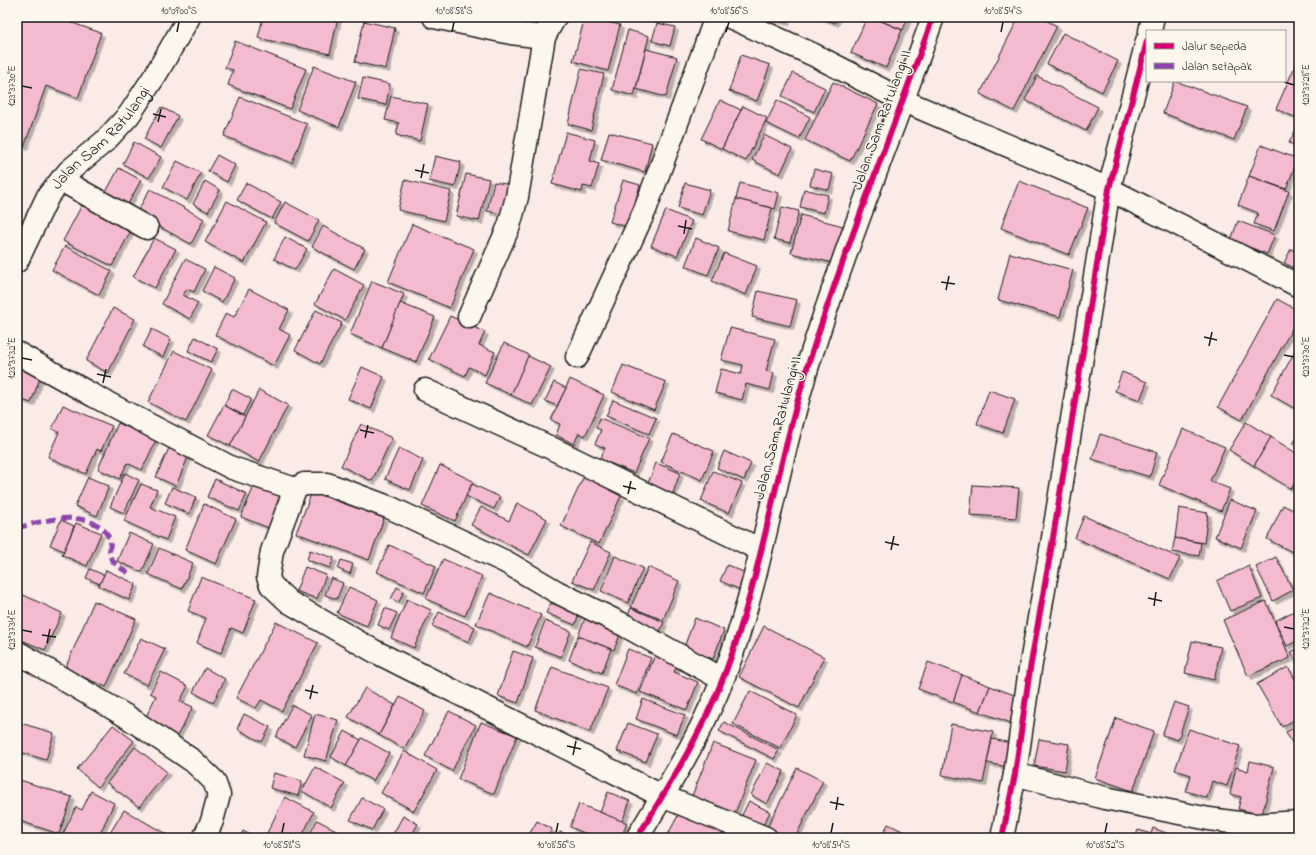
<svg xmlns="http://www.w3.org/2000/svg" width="1316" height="855" font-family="'Indie Flower',sans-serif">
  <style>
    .building { fill: #f4bbd0; stroke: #1c1c1c; filter: url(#shadow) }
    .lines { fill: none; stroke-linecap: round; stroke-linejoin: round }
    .minor-casing { stroke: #1c1c1c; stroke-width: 25 }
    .tertiary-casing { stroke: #1c1c1c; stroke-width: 25 }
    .secondary-casing { stroke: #1c1c1c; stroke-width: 25 }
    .minor { stroke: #fbf7ec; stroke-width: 22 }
    .tertiary { stroke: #fbf7ec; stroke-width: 22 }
    .secondary { stroke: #fbf7ec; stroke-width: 22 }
    .quiet { stroke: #8e44ad; stroke-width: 5; stroke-dasharray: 10 5; stroke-linecap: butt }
    .cycleway-casing { stroke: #fbf7ec; stroke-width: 8 }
    .cycleway { stroke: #d6006c; stroke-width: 6 }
    .ticks { fill: none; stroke: #1c1c1c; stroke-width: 1.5 }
    .labels { text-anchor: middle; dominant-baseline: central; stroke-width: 3; stroke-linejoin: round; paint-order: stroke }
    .street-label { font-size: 16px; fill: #1c1c1c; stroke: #fbf7ec }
    .neatline { fill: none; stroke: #1c1c1c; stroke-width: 1.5 }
    .ticks-label { font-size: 10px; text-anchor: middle; fill: #1c1c1c }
  </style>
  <defs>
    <filter id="shadow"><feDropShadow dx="3.5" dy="3.5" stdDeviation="0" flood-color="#0004"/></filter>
  </defs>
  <rect width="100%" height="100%" fill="#faebe6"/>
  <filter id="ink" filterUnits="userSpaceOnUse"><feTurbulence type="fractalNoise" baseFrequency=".025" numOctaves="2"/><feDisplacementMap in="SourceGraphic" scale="8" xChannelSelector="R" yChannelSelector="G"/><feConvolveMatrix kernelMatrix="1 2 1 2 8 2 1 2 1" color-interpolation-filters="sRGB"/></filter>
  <g filter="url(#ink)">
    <g class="building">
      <polygon points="17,17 68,17 67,21 101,33 78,98 46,86 24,147 17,144"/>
      <polygon points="263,17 338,17 330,54 258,38"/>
      <polygon points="585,17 620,25 608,71 573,61"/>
      <polygon points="764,17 787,17 786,22"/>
      <polygon points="820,17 838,17 835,23"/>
      <polygon points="867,17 872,17 902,30 886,68 851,53"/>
      <polygon points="872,17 908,17 903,30"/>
      <polygon points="1019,17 1040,17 1057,26 1014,111 980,94"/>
      <polygon points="364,21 395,28 386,69 355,62"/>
      <polygon points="657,23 675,27 670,46 652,41"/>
      <polygon points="628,30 649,36 634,96 612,90"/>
      <polygon points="1063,33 1118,61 1102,92 1047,64"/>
      <polygon points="235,41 306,69 290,109 228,85 233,70 225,68"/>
      <polygon points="646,49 677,57 666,97 636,89"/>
      <polygon points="741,55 770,65 757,101 729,91"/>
      <polygon points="1299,57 1299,119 1276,109"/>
      <polygon points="314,66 356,82 339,127 297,110"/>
      <polygon points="581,69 604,74 591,130 568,124"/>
      <polygon points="793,73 825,88 814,112 782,96"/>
      <polygon points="1037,76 1098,107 1086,131 1025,100"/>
      <polygon points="363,78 390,84 386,105 358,99"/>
      <polygon points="1175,81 1247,107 1234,140 1163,113"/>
      <polygon points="833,82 878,104 850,161 805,140"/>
      <polygon points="391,96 428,104 420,141 396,135 399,123 385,120"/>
      <polygon points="240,97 307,124 292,163 224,136"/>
      <polygon points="720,100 741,110 722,149 701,139"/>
      <polygon points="777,100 810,117 799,139 766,123"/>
      <polygon points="743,106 767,118 746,161 722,149"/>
      <polygon points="161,107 178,116 161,148 144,139"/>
      <polygon points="1295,131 1299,133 1299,147 1289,143"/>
      <polygon points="566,132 595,140 590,161 599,164 592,188 583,186 582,192 552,184"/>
      <polygon points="609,132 652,143 645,172 601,160"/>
      <polygon points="764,135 792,149 780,174 752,160"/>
      <polygon points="134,142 161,157 149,178 123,164"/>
      <polygon points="1261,145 1298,159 1286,189 1249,176"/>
      <polygon points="217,155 235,165 227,182 208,171"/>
      <polygon points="435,156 461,162 455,187 429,181"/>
      <polygon points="177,161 201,173 187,200 163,187"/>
      <polygon points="119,168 141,180 128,204 106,192"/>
      <polygon points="814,169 833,174 829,190 810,185"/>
      <polygon points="466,174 489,179 479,221 456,216"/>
      <polygon points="1249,176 1289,191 1274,231 1254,224 1258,213 1238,205"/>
      <polygon points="405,180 451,191 444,221 398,210"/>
      <polygon points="623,180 640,185 628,227 610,222"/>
      <polygon points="205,181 220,190 208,212 193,204"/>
      <polygon points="1019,181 1088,208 1069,255 1001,228"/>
      <polygon points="494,182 511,185 505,215 487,211"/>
      <polygon points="246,183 281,202 272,219 237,200"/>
      <polygon points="685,183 710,190 702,215 678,208"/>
      <polygon points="740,183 779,193 775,209 736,199"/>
      <polygon points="150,189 204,219 191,244 136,214"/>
      <polygon points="804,189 828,195 824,213 800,207"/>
      <polygon points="736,199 772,208 764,240 728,231"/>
      <polygon points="84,201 133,227 112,266 63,241"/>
      <polygon points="227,201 266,222 244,263 205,242"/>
      <polygon points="285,202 319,220 308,241 274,223"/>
      <polygon points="782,207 799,211 790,243 774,239"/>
      <polygon points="666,210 692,221 677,256 651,246"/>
      <polygon points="801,215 843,226 833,263 791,253"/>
      <polygon points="1238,221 1275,235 1267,254 1231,240"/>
      <polygon points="412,224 474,249 450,308 388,282"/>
      <polygon points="323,226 365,249 354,269 312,247"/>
      <polygon points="285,237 307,249 295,270 274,259"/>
      <polygon points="154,238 176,249 155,288 133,277"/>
      <polygon points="696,238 719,248 708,275 685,266"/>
      <polygon points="65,246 112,271 99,295 52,270"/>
      <polygon points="1291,249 1299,253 1299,270 1284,263"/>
      <polygon points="724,253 757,266 746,295 712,281"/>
      <polygon points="1010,253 1073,270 1060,317 998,300"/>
      <polygon points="185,259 205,269 194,292 187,289 183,295 198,303 190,319 162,304"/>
      <polygon points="214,267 235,278 222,302 202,291"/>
      <polygon points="334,269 364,285 345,320 315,304"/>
      <polygon points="372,281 404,294 382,348 350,334"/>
      <polygon points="249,289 289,310 279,329 290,335 274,366 215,335 226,313 234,317"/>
      <polygon points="758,291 797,300 790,326 752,317"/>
      <polygon points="1277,299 1299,311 1299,316 1242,420 1218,407"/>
      <polygon points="400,303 435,317 416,362 382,348"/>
      <polygon points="113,308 135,319 108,373 86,361"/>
      <polygon points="316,310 342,323 320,364 295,350"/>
      <polygon points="450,316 485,332 479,345 495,352 485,375 469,367 465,376 429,359"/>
      <polygon points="730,328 775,339 766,371 774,373 770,390 746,384 742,400 715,393 721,369 741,374 743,365 721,360"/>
      <polygon points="152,329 171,339 163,357 143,347"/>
      <polygon points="195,337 218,349 211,362 188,351"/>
      <polygon points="504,343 529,355 511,395 485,383"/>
      <polygon points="1299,344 1299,411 1271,395"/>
      <polygon points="174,351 212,370 186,422 148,402"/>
      <polygon points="528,356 551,367 532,405 511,395"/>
      <polygon points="623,365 666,382 654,410 612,392"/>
      <polygon points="17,367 41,375 31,403 17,398"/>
      <polygon points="362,367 384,377 371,409 348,399"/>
      <polygon points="1122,372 1147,382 1140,400 1115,391"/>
      <polygon points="570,379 604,395 585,436 579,433 574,444 556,435 560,424 551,420"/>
      <polygon points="554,382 566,388 557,406 545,401"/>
      <polygon points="232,389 251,399 243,415 224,405"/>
      <polygon points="259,390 288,405 259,462 230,446"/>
      <polygon points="989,390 1015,399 1003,433 977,424"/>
      <polygon points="613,400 656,418 649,434 606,416"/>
      <polygon points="63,405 112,426 101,451 97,449 86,474 48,457 59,432 52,429"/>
      <polygon points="224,405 245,417 230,446 208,435"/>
      <polygon points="600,418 649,438 634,473 600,459 605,448 595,444 601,430 596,428"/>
      <polygon points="1246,422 1271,437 1254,466 1229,450"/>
      <polygon points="118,423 156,440 142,470 127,463 120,479 98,469"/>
      <polygon points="361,424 392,438 372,481 341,466"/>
      <polygon points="1183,429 1225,447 1210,481 1230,489 1221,511 1159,485"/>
      <polygon points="673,434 714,451 702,480 661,462"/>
      <polygon points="1100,434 1157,452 1150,477 1092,459"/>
      <polygon points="1299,434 1299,447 1293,444"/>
      <polygon points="1271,437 1299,455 1299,476 1291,489 1254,466"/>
      <polygon points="169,448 188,457 176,486 156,477"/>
      <polygon points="399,448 423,460 410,490 385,479"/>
      <polygon points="724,451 751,463 744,480 717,468"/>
      <polygon points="656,463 680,473 672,496 647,486"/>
      <polygon points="440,465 473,481 455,521 422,506"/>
      <polygon points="595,471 614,480 609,490 621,496 599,544 561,526 583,478 590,481"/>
      <polygon points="713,471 742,483 729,513 701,501"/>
      <polygon points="125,473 139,480 124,513 110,507"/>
      <polygon points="88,477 109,486 97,516 75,506"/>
      <polygon points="215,479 247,494 239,511 207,497"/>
      <polygon points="141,484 157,490 150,507 175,517 166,540 124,521"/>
      <polygon points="255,484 283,496 269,528 241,517"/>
      <polygon points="472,484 500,497 494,509 466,496"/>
      <polygon points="973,485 1019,488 1016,518 970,515"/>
      <polygon points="172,487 196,497 189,514 165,503"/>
      <polygon points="1299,488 1299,500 1294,498"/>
      <polygon points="312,492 384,518 369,560 296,533"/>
      <polygon points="1230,500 1257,511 1241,548 1215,537"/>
      <polygon points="517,503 547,519 529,555 471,525 481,507 509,521"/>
      <polygon points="204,504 236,519 216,564 185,550"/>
      <polygon points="1283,505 1299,513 1298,555 1267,539"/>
      <polygon points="1179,508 1208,513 1204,543 1175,538"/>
      <polygon points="1084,516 1180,558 1170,579 1075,538"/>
      <polygon points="61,520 74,526 64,551 50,545"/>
      <polygon points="76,523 101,533 87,566 62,555"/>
      <polygon points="129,533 154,544 142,572 117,561"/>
      <polygon points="1175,538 1201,543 1199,556 1172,552"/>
      <polygon points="590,542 611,552 594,590 572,581"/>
      <polygon points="389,545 436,566 424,593 377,572"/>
      <polygon points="159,548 193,563 182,589 148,574"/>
      <polygon points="310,550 334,558 330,568 307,560"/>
      <polygon points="615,556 643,568 628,603 601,591"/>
      <polygon points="1276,557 1293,590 1273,601 1256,567"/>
      <polygon points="443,559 482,576 465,616 426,599"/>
      <polygon points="341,560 353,564 350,574 338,569"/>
      <polygon points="727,565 748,574 741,590 720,581"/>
      <polygon points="1249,566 1262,598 1230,611 1217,581"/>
      <polygon points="305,567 326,575 317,599 296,591"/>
      <polygon points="648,567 679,581 663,620 631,607"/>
      <polygon points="90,569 104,575 100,584 86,578"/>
      <polygon points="106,570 136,584 129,600 99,586"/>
      <polygon points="201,577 256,599 243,633 231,628 221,653 197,643 206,618 188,611"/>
      <polygon points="331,578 343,583 337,599 325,595"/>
      <polygon points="349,587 378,600 367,626 337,613"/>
      <polygon points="397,587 404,591 399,602 391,599"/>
      <polygon points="17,592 62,613 45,650 17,638"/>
      <polygon points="490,593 541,615 527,647 476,624"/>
      <polygon points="407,599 431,610 414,648 391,638"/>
      <polygon points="94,601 136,619 106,687 65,669"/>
      <polygon points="1266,601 1290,658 1248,676 1223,620"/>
      <polygon points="551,603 579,614 575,625 546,613"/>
      <polygon points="385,608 397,613 389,630 378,625"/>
      <polygon points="631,608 664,622 658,636 625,622"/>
      <polygon points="1296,610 1299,615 1299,640 1287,646 1275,621"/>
      <polygon points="439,612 475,627 469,642 432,626"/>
      <polygon points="587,613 623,627 614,650 578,636"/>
      <polygon points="695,618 724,630 713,659 684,647"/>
      <polygon points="545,621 571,631 561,657 535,647"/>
      <polygon points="276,622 318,643 282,711 261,700 256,708 236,698"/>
      <polygon points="764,626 824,657 799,708 739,677"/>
      <polygon points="578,636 611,649 602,673 569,660"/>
      <polygon points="141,638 165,649 147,685 124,674"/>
      <polygon points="1192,641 1221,647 1214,680 1185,673"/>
      <polygon points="1299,648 1299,667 1291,652"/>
      <polygon points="628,649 651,658 637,694 614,685"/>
      <polygon points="513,651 533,658 518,703 498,696"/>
      <polygon points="655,655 678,663 674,672 698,682 687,710 640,692"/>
      <polygon points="928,662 963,675 953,702 918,689"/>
      <polygon points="552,667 608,688 590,732 535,710"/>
      <polygon points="1288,667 1299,686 1299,717 1282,727 1257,684"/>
      <polygon points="205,668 225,679 213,703 193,692"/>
      <polygon points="161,672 188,686 180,701 193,707 177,736 145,719 156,696 150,693"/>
      <polygon points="962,675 990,686 980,712 953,702"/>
      <polygon points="990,686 1020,697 1011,723 980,712"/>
      <polygon points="365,688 395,705 379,735 348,717"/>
      <polygon points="750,691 797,715 780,748 733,724"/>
      <polygon points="400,697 425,711 404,749 379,735"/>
      <polygon points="643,699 685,715 677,735 636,719"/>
      <polygon points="1174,702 1189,707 1178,740 1162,735"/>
      <polygon points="292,705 312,715 295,747 276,737"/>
      <polygon points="449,711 476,725 452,771 425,756"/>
      <polygon points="244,714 270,727 262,742 237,729"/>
      <polygon points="315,714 338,720 326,761 304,755"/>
      <polygon points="1116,718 1154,731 1133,791 1095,778"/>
      <polygon points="17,722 54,733 46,760 17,751"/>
      <polygon points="481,722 517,736 494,794 458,779"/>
      <polygon points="724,722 779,750 774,759 719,731"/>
      <polygon points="628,723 657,734 646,762 617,751"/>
      <polygon points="951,724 993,732 983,783 942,775"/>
      <polygon points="113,725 134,741 98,787 77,769"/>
      <polygon points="1299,725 1299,755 1286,732"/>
      <polygon points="1189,729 1240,746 1227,786 1212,781 1207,798 1186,791 1191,775 1175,770"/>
      <polygon points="345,731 361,740 346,766 331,757"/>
      <polygon points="362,738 389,753 373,781 346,766"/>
      <polygon points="992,739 1011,743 1007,767 987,763"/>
      <polygon points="1039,739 1069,744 1065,771 1034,766"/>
      <polygon points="713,743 756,760 733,818 690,801"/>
      <polygon points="135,747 167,772 139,807 107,783"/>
      <polygon points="404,751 437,770 414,811 381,793"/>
      <polygon points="1250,761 1274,767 1262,815 1238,809 1241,797 1230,794 1236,767 1248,771"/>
      <polygon points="767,763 784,771 767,804 751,795"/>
      <polygon points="315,767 345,783 331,808 302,791"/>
      <polygon points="797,768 823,781 795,838 783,838 766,830"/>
      <polygon points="274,773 302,781 298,796 270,788"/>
      <polygon points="17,779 72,797 59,834 17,820"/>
      <polygon points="91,791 114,803 98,838 72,838 63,834 76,807 82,810"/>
      <polygon points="608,792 630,801 622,822 600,812"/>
      <polygon points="285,797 314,812 301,838 277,838 267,833"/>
      <polygon points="362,798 383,809 372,830 350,820"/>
      <polygon points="749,801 770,812 759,833 738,823"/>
      <polygon points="579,804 627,823 621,838 596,838 570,827"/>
      <polygon points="124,810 166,834 163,838 107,838"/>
      <polygon points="681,810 727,835 725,838 666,838"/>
      <polygon points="403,816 418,824 410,838 392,836"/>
      <polygon points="317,820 338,831 334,838 308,838"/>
      <polygon points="537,821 552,829 547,838 527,838"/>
      <polygon points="888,824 917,838 881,838"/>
      <polygon points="1153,828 1179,838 1135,838 1138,830 1151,834"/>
      <polygon points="243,831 256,838 240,838"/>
      <polygon points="560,832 576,838 557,838"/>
    </g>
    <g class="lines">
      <defs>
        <g id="minor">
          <polyline points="434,17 511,33 544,37 555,17"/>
          <polyline points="730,17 814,55 904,101 1109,189 1299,286"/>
          <polyline points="1150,31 1153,17"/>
          <polyline points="61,180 147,228"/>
          <polyline points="469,317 509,226 517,197 544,37"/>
          <polyline points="17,353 94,396 232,468 295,489 304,484 327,484 391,508 506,562 557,592 626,626 722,679"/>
          <polyline points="577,357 645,210 716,17"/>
          <polyline points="425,390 547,446 761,550"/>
          <polyline points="295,489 272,551 268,577 271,585 289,602 374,651 662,796 766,838"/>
          <polyline points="17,652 126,716 193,761 214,781 219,795 212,821 204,838"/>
          <polyline points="1015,774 1105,798 1209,819 1254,825 1299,822"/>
          <polyline points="1002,838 1015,774 1030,669 1052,544 1109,189 1147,41"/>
        </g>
        <path id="tertiary" d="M637 838C673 779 710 720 732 654 764 560 778 460 808 365 845 247 892 133 933 17"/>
        <g id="secondary">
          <path id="s1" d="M17 261 48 196 69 171 105 141 129 115 156 74 189 17"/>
        </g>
      </defs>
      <use href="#minor" class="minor-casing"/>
      <use href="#tertiary" class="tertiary-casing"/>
      <use href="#secondary" class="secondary-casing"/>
      <use href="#minor" class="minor"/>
      <use href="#tertiary" class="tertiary"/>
      <use href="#secondary" class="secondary"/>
      <path class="quiet" d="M17 528C42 521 78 510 102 528 105 530 108 537 111 540 107 561 112 562 128 573"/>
      <defs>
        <g id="cycleway">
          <path d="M637 838C673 779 710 720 732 654 764 560 778 460 808 365 845 247 892 133 933 17"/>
          <polyline points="1002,838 1015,774 1030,669 1052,544 1109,189 1147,41"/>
        </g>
      </defs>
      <use href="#cycleway" class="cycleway-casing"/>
      <use href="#cycleway" class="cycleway"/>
    </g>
  </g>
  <path class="ticks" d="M177 32 179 22M452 32 454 22M726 32 729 22M1001 32 1003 22M1284 82 1294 85M22 86 32 88M153 114 166 117M158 122 161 109M415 170 429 173M421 178 424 164M678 226 692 229M684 234 686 220M941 282 955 284M946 290 949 276M1204 337 1217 340M1209 346 1212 332M1284 355 1294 357M22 358 32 360M97 374 111 377M103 383 106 369M360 430 374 433M365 438 368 425M623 486 636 489M628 494 631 481M885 542 899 545M891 550 894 536M1148 598 1162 601M1154 606 1156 592M1284 627 1294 629M22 630 32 632M42 635 56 637M47 643 50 629M305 690 318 693M310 699 313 685M567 746 581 749M573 755 576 741M830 802 844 805M836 810 838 797M282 833 284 823M556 833 558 823M831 833 833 823M1105 833 1107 823"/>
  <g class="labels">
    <g class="street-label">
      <text transform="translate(882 120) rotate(-70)">Jalan Sam Ratulangi II</text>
      <text stroke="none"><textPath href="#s1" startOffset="151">Jalan Sam Ratulangi</textPath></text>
      <text transform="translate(778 428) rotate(-75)">Jalan Sam Ratulangi II</text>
    </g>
  </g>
  <rect width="1316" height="855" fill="none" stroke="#fbf7ec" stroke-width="44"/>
  <rect x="1146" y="30" width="140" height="52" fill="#fbf7ec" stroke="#a29f99"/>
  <rect x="1154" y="43" width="20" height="6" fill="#d6006c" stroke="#a29f99"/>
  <text x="1182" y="50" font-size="12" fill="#1c1c1c">Jalur sepeda</text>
  <rect x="1154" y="63" width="20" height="6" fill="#8e44ad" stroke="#a29f99"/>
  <text x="1182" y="70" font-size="12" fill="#1c1c1c">Jalan setapak</text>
  <rect x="22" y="22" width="1272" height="811" class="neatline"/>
  <g class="ticks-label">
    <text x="179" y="14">10°09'00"S</text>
    <text x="454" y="14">10°08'58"S</text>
    <text x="729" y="14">10°08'56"S</text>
    <text x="1003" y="14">10°08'54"S</text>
    <text transform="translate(1305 85) rotate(-90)" y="4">123°37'28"E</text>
    <text transform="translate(11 86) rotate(-90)" y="4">123°37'30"E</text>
    <text transform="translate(1305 357) rotate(-90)" y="4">123°37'30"E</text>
    <text transform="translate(11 358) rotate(-90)" y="4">123°37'32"E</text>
    <text transform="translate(1305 629) rotate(-90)" y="4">123°37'32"E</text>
    <text transform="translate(11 630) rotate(-90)" y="4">123°37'34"E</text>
    <text x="282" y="848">10°08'58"S</text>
    <text x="556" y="848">10°08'56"S</text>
    <text x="831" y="848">10°08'54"S</text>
    <text x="1105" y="848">10°08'52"S</text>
  </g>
</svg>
